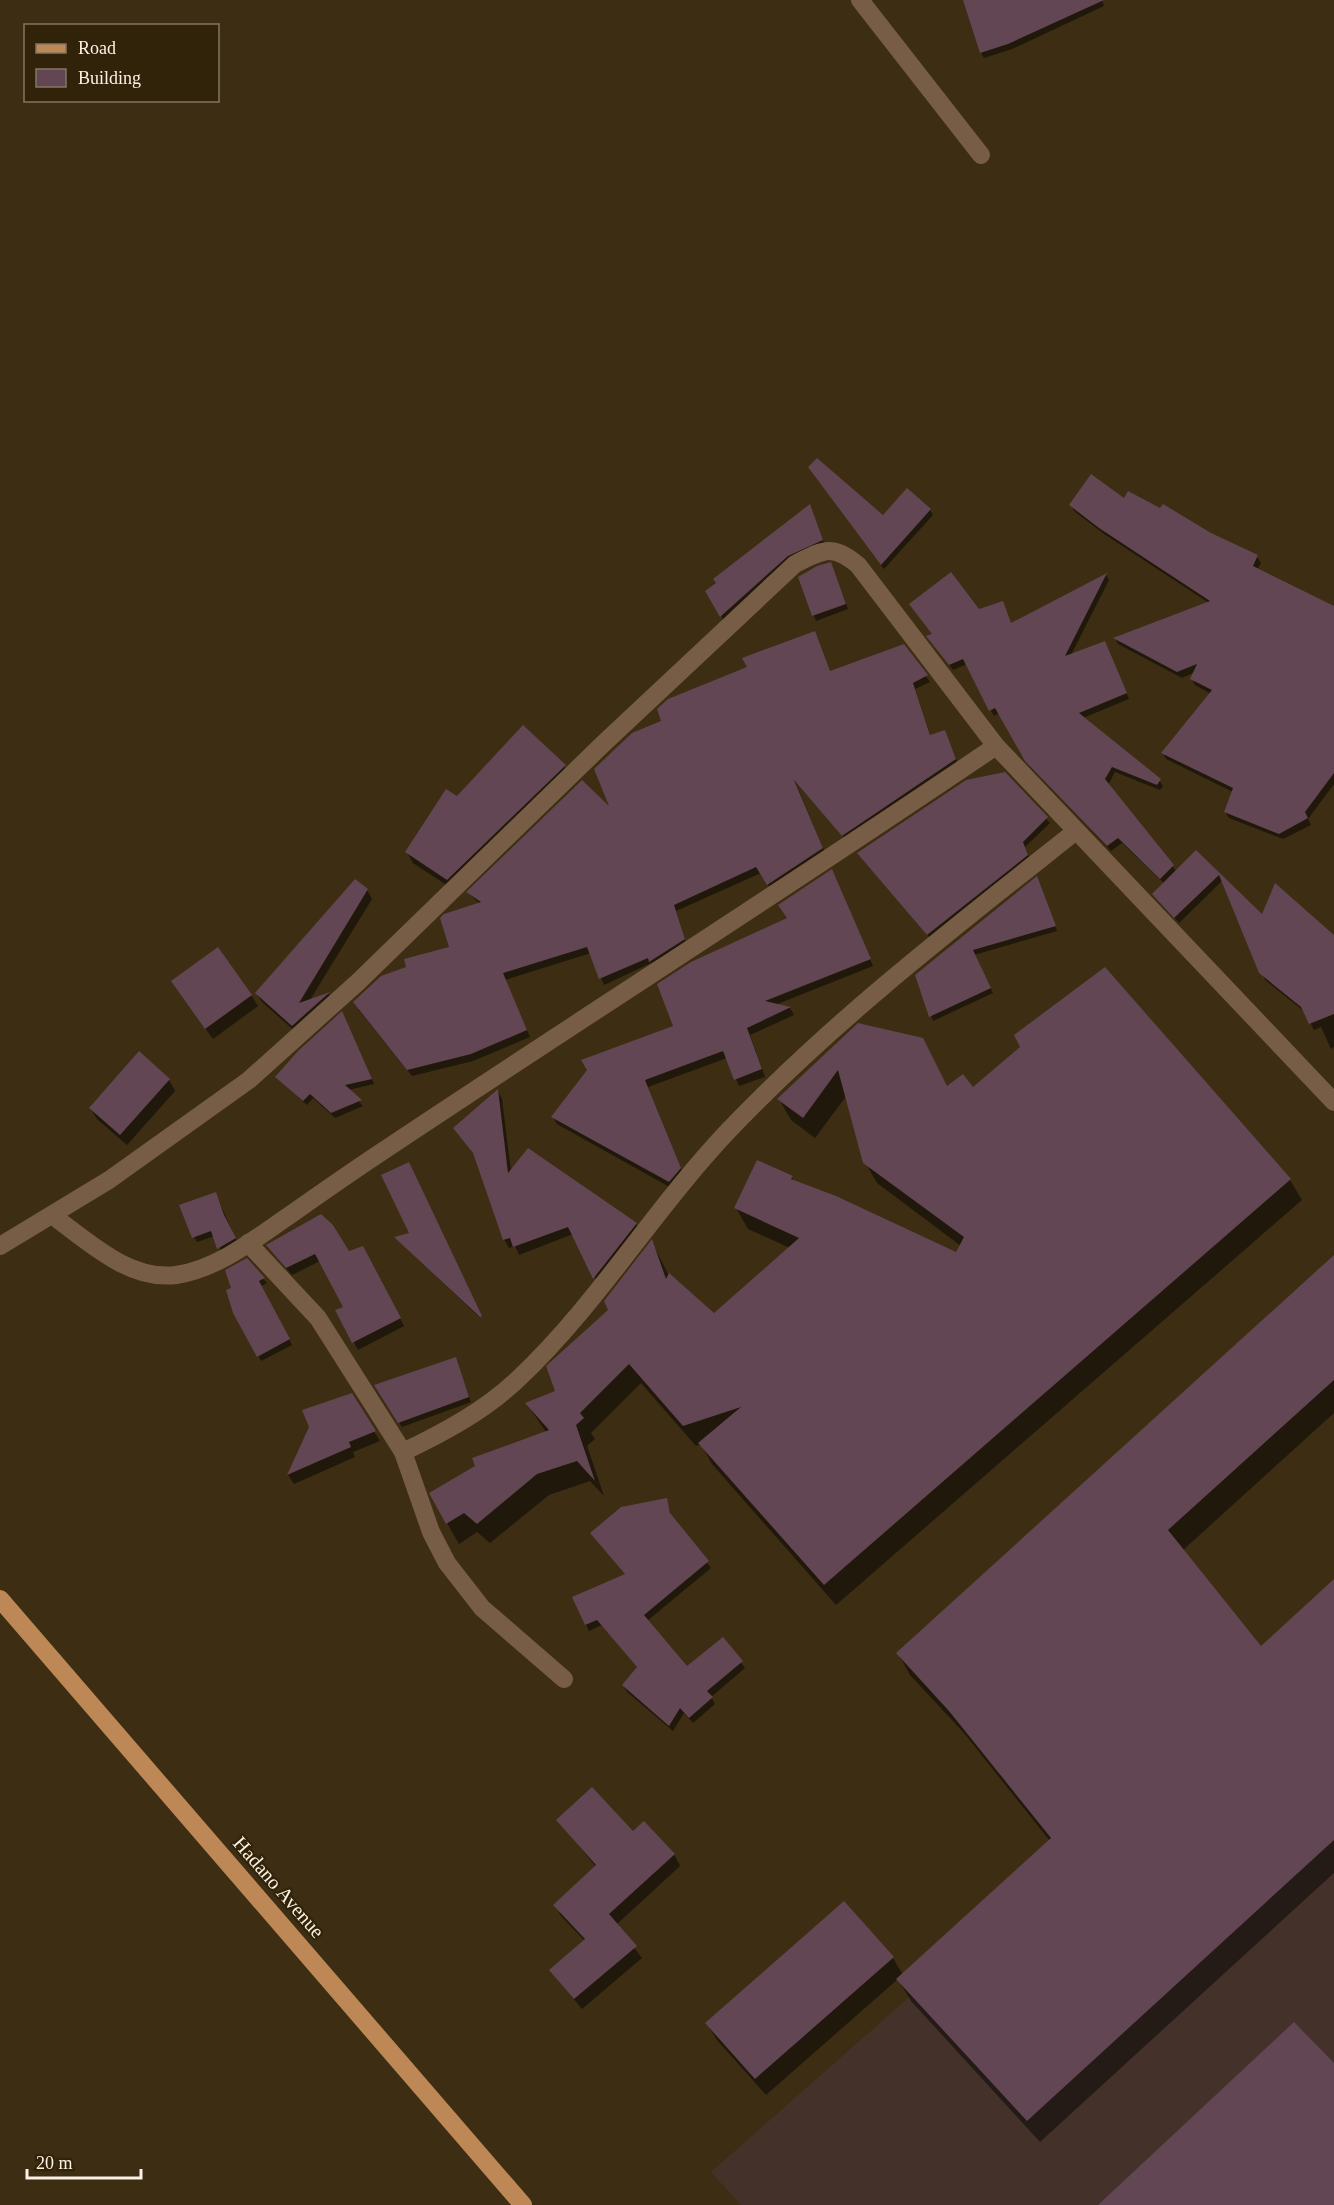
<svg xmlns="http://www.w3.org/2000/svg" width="1334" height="2205" font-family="'Times New Roman',serif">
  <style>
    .industrial { fill: #44322a }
    .shadow { fill: #0007 }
    .building { fill: #634653 }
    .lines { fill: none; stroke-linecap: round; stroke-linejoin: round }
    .street { stroke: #775d45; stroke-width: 18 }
    .primary { stroke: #be8856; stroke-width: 18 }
    .labels { text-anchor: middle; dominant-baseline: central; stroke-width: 4.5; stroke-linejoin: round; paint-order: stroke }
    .street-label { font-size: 20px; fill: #fcf2e3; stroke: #312309 }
  </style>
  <rect width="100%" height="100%" fill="#3c2d13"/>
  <polygon class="industrial" points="1334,1622 1334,2205 741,2205 711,2172"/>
  <g class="shadow">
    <polygon points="1045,0 1102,0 1104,6 1012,49 984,58 981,53"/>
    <polygon points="812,472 883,517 930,510 933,515 884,569"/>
    <polygon points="1125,500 1257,557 1261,563 1257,570 1334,609 1334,784 1308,819 1311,825 1283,839 1229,818 1225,812 1233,792 1166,759 1163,753 1211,694 1195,685 1192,679 1195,672 1182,678 1118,644 1115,638 1209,603 1104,534 1074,511 1071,505"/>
    <polygon points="812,511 825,546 724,621 707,592"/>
    <polygon points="831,564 848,609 816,621 800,577"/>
    <polygon points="1106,575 1109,580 1071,655 1107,648 1129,699 1083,718 1159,780 1163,786 1160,790 1115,772 1108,785 1176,871 1196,852 1262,917 1334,937 1334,1047 1331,1049 1321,1027 1314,1030 1305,1012 1265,980 1223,880 1179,923 1154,894 1164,883 1122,843 1111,851 1031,767 999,713 994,716 967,664 953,670 932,642 979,611 1003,603 1011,625"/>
    <polygon points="904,646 930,682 915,689 931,737 945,732 959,766 847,841 795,781 826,855 772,891 761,873 676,911 687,946 604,985 591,953 505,980 530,1037 473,1061 412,1076 358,1009 408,968 451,948 480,904 468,893 613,812 830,673"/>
    <polygon points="564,766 571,777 454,890 413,863 407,852 457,798"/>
    <polygon points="1004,773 1050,823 1025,847 1030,860 931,939 862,858"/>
    <polygon points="836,878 873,966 775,1005 790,1008 794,1015 750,1035 765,1077 739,1086 727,1058 648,1087 684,1176 673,1189 557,1124 553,1117 675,1027"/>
    <polygon points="1039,883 1057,931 974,955 993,993 933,1021 918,974"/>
    <polygon points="367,890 372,899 310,1000 329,994 333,1002 298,1034 262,1002 257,994"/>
    <polygon points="179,992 251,995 258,1006 213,1039"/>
    <polygon points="344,1018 374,1084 348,1090 363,1106 335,1118 313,1098 307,1105 277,1078"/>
    <polygon points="858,1025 947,1088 972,1090 1290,1180 1302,1200 836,1605 712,1464 701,1444 696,1446 641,1383 591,1433 595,1439 587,1446 604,1496 590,1481 549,1495 490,1543 477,1532 459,1544 447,1523 546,1432 527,1404 557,1392 652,1242 668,1274 714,1315 790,1248 748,1229 736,1208 792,1177 794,1182 956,1254 961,1246 877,1183 865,1162 847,1095 815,1138 791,1120 779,1099"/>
    <polygon points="169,1080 175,1091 127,1145 97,1119 90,1108"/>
    <polygon points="498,1091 502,1099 511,1172 636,1224 641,1232 599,1285 573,1234 519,1255 515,1246 509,1248 504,1239 476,1157 455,1129"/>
    <polygon points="412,1169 479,1317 396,1238 411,1234"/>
    <polygon points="218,1199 238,1244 222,1253 215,1236 197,1242 194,1237"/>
    <polygon points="268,1246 348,1252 362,1248 404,1326 358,1350 337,1311 345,1307 320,1261 292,1275"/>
    <polygon points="1334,1257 1334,1413 1182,1551 1260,1648 1334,1581 1334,1873 1040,2142 911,2001 898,1979 766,2095 717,2040 707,2024 844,1903 893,1958 903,1975 1050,1841 964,1733 910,1675 898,1653"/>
    <polygon points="246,1260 267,1283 261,1286 292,1345 261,1361 235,1312 233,1289"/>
    <polygon points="455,1359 471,1402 402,1427 376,1386"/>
    <polygon points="351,1395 380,1441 353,1452 355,1457 294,1484 288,1475 311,1427"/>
    <polygon points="666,1499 672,1518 711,1568 647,1621 687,1668 722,1639 745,1668 711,1697 715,1704 693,1723 684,1713 673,1731 627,1692 624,1686 638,1668 602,1625 589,1631 574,1598 626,1575"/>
    <polygon points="558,1820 633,1833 674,1854 680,1866 616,1925 642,1958 582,2009 551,1971 585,1941 561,1916 555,1905 596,1867"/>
  </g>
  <g class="building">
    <polygon points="963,0 1104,0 1008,44 980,53"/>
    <polygon points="817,458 883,515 907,488 931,509 881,565 808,467"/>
    <polygon points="1091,474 1124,498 1128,491 1160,508 1163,504 1211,533 1258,555 1253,566 1334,606 1334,773 1305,812 1308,818 1279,834 1224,812 1233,788 1161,753 1212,690 1190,679 1197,664 1177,672 1113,638 1210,601 1099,528 1069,505"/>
    <polygon points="810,504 823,540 788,556 720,617 705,591 716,583 713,579"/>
    <polygon points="831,562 846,604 812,616 798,577 817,566"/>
    <polygon points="951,572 979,609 1003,601 1011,623 1107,573 1065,656 1105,641 1127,693 1079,713 1161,779 1157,785 1112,767 1105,779 1174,865 1160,879 1118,838 1107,846 1025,761 995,708 989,711 963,659 949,665 926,636 932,634 909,604"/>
    <polygon points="815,631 830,671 904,644 928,675 913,683 930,735 945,730 956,759 842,836 794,780 823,848 767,885 756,867 674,905 685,939 649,962 648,958 599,979 587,947 503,973 527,1030 471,1054 407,1070 353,1002 381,976 406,967 404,959 449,947 440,918 444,914 481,902 466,892 582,780 609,806 594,769 632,733 661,721 657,709 668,699 747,667 742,658"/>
    <polygon points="523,725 566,765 447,880 405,852 446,789 457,796"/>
    <polygon points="1005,772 1048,817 1023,842 1028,855 927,935 857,853 966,780"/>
    <polygon points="1196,850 1262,914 1275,883 1334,935 1334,1014 1309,1024 1301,1007 1259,973 1219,875 1174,918 1152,894"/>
    <polygon points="832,869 871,959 765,1001 791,1007 747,1028 762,1069 734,1080 723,1051 645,1080 681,1168 669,1182 551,1117 587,1070 581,1060 673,1026 657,984 691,962 787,918 778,905"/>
    <polygon points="1037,876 1056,926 973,950 991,988 929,1017 915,975"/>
    <polygon points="355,879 368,889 299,1003 330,992 292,1026 255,993"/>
    <polygon points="218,947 252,995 205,1029 171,981"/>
    <polygon points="1105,967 1291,1179 824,1585 698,1443 741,1407 683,1426 629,1364 580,1413 584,1418 576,1425 595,1481 577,1461 537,1474 477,1524 464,1513 446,1524 429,1493 475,1466 472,1458 549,1430 525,1403 555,1391 546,1366 608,1310 604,1301 652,1239 666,1279 669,1273 714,1313 799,1238 734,1208 757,1160 793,1176 791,1179 836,1196 956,1252 964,1237 863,1163 838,1070 803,1118 777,1099 858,1023 923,1038 947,1086 963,1074 973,1087 1020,1047 1014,1035"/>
    <polygon points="342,1011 372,1079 345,1085 362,1100 331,1113 310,1094 303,1101 275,1077 298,1051"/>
    <polygon points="139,1051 170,1079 120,1135 89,1108"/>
    <polygon points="498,1089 508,1173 528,1148 637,1223 593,1279 568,1227 513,1247 510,1238 503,1240 473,1153 453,1128"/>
    <polygon points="409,1162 482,1316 480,1317 394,1237 409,1233 381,1175"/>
    <polygon points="216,1192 224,1215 236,1238 217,1249 211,1231 192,1238 179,1205"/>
    <polygon points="321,1214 333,1225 349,1251 363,1246 401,1318 352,1343 335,1310 343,1307 315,1254 286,1268 266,1245"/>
    <polygon points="1334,1255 1334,1380 1168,1530 1261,1646 1334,1579 1334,1840 1027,2121 896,1979 1051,1838 949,1711 896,1653"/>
    <polygon points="247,1258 265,1278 259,1281 290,1339 257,1357 233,1313 226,1290 231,1288 225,1270"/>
    <polygon points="456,1357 469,1397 398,1423 374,1385"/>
    <polygon points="352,1393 376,1431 349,1442 351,1447 287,1475 309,1427 302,1410"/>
    <polygon points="667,1498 670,1513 709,1561 644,1615 687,1666 723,1637 743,1661 707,1691 713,1697 689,1718 680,1708 669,1726 622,1685 637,1667 597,1620 585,1625 572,1597 625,1574 590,1533 621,1507"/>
    <polygon points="592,1787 633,1831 644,1821 675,1854 609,1914 637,1946 574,1999 549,1970 585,1939 553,1905 596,1865 556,1820"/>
    <polygon points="844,1901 894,1957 755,2079 705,2023"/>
    <polygon points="1294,2022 1334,2063 1334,2205 1098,2205"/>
  </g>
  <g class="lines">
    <g class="street">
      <polyline points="860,0 981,155"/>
      <path d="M53 1216C89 1242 129 1281 176 1275 218 1269 256 1238 290 1215 324 1191 357 1168 392 1145 593 1011 796 882 996 746"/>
      <polyline points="248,1243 318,1318 403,1452 431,1532 447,1563 482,1608 564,1679"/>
      <path d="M0 1246 109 1180 249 1080 358 982 604 743 795 564C823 550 832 543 858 565L996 746 1334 1102"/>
      <path d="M403 1452C443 1433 484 1411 517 1380 597 1305 654 1209 729 1130 835 1019 956 926 1076 831"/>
    </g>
    <polyline class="primary" points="0,1599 523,2205"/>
  </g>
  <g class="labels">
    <g class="street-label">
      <text transform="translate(279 1887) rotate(49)">Hadano Avenue</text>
    </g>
  </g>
  <rect x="24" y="24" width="195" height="78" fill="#312309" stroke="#827660" stroke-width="1.5"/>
  <rect x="36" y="44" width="30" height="9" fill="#be8856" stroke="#827660" stroke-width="1.5"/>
  <text x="78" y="54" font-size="18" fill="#fcf2e3">Road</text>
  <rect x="36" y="69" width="30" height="18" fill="#634653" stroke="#827660" stroke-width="1.5"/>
  <text x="78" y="84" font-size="18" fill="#fcf2e3">Building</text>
  <path d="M27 2169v9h114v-9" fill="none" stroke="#fcf2e3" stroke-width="3"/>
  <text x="36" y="2169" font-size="18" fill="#fcf2e3" stroke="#312309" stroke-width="4.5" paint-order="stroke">20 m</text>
</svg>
